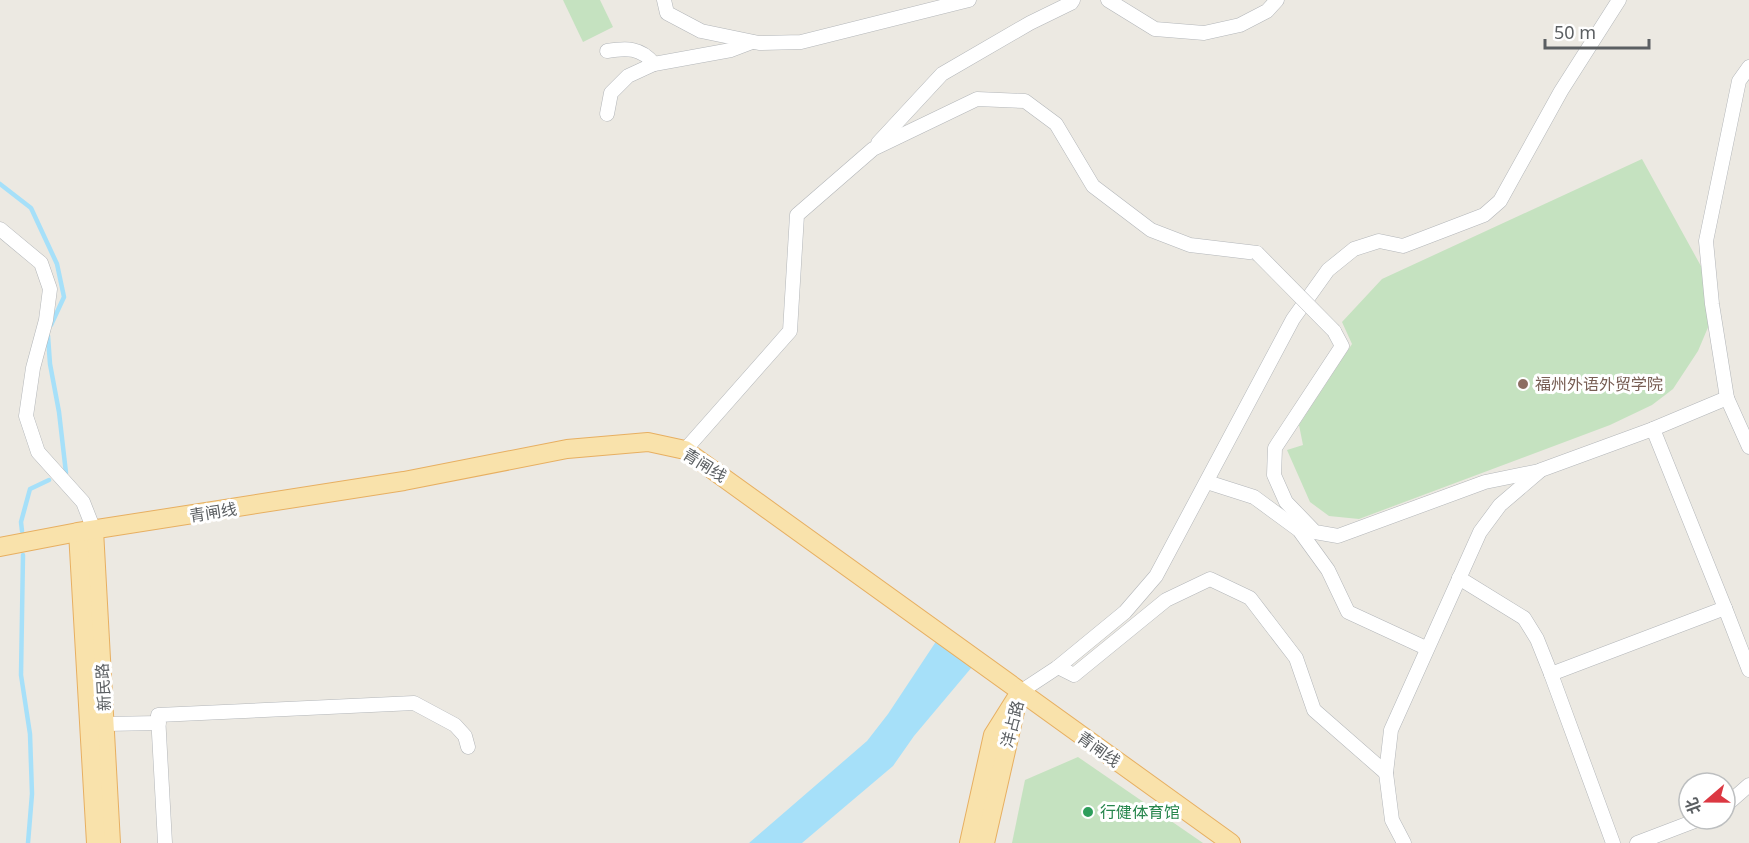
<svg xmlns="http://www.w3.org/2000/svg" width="1749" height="843" font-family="'Noto Sans','Noto Sans SC',sans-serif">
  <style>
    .green { fill: #c5e2c0 }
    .water { fill: #a6e0f9 }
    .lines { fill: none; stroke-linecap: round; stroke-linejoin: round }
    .stream { stroke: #a6e0f9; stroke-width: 4.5 }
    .minor-casing { stroke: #b3b6b9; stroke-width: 15 }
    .major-casing { stroke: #e7af61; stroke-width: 20 }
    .minor { stroke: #fff; stroke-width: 14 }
    .major { stroke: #f9e2ab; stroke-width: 18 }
    .minor-bridge-casing { stroke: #b3b6b9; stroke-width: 15; stroke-linecap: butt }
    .minor-bridge { stroke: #fff; stroke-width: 14 }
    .education-dot { fill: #8d6e63; stroke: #fff; stroke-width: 2 }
    .leisure-dot { fill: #2e9e5b; stroke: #fff; stroke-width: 2 }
    .labels { text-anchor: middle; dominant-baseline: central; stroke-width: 6; stroke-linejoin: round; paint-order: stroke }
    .education-label { font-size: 16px; fill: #785e54; stroke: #fff; text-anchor: start }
    .street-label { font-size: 16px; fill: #5b5f62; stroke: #fff }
    .leisure-label { font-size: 16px; fill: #27864d; stroke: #fff; text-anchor: start }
  </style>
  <rect width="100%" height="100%" fill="#ece9e2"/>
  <g class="green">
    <polygon points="563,0 600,0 613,27 583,42"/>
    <polygon points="1642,159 1702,268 1709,325 1698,351 1673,389 1652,405 1610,425 1359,519 1329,516 1310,502 1287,450 1303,445 1299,425 1352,344 1342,322 1382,279"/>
    <polygon points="1078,757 1203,843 1012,843 1025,780"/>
  </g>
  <polygon class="water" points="937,640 972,667 914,736 893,766 802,843 749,843 867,741 888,714"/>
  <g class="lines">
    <g class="stream">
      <polyline points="0,184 31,208 57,264 64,297 51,325"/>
      <polyline points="48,336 50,364 59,412 66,473"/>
      <polyline points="22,531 21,522 30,489 49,480"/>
      <polyline points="23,555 21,675 30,734 32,794 28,843"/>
    </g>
    <defs>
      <g id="minor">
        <polyline points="664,0 667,13 701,31 759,43 801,42 969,0"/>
        <polyline points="1108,0 1155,29 1204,33 1240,25 1267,11 1277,0"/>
        <path d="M607 51C626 48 641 47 654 64"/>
        <polyline points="607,114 611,93 628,76 654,64 731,50 752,42"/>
        <polyline points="878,143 942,74 1030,23 1071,3 1073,0"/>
        <polyline points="0,229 41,263 50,289 46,320 33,368 26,416 38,452 83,502 94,530"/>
        <polyline points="1334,331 1342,346 1275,448 1274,475 1286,502 1315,532 1338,536 1485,482 1539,471"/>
        <polyline points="1727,398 1712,304 1706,241 1739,81 1749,67"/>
        <polyline points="1653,429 1725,608"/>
        <polyline points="685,450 790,331 797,215 873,149 977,99 1025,101 1056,124 1093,186 1151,230 1190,245 1257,253"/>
        <polyline points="1207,482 1254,497 1299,530 1328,570 1348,612 1426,648"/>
        <polyline points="1459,578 1524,618 1537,639 1551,674 1613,843"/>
        <polyline points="1058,667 1074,675 1166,600 1210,579 1250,598 1296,658 1314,710 1386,773"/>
        <polyline points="1551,674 1725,608 1749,670"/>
        <polyline points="1020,692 1058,667 1125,612 1156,576 1293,319 1328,270 1354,249 1379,241 1403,246 1484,215 1500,201 1561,91 1619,0"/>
        <polyline points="105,724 159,723"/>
        <polyline points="1725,806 1749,785"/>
        <polyline points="165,843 158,715 414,703 455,725 465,736 468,747"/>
        <polyline points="1404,843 1392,820 1386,773 1391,730 1480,532 1500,505 1541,470 1653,429 1727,398 1749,447"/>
        <polyline points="1637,843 1700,819"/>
      </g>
      <g id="major">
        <polyline points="94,530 111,843"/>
        <polyline points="78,532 96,843"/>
        <polyline points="0,547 78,532 404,481 567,449 648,442 685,450 1231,843"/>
        <polyline points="969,843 993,735 1020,692"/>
        <polyline points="985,843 1016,707"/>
      </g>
    </defs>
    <use href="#minor" class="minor-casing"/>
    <use href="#major" class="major-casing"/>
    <use href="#minor" class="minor"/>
    <use href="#major" class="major"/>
    <defs>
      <polyline id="minor-bridge" points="1257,253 1334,331"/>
    </defs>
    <use href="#minor-bridge" class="minor-bridge-casing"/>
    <use href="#minor-bridge" class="minor-bridge"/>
  </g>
  <circle class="education-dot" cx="1523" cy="384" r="6"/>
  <circle class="leisure-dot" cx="1088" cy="812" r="6"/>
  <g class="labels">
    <g class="education-label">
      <text x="1535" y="384">福州外语外贸学院</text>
    </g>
    <g class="street-label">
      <text transform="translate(705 465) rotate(32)">青闸线</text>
      <text transform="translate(213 512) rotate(-9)">青闸线</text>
      <text transform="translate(103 687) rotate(-93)">新民路</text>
      <text transform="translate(1012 724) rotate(-76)">洋占路</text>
      <text transform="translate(1099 749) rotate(36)">青闸线</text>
    </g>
    <g class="leisure-label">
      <text x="1100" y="812">行健体育馆</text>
    </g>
  </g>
  <g transform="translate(1707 801) rotate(250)"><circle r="28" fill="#ffffff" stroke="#bdbfc0" stroke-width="1.5"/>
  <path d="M0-4.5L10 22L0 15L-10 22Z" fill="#dc3842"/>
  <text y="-9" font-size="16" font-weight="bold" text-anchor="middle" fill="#5b5f62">北</text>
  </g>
  <path d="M1545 39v9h104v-9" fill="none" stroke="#5b5f62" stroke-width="3"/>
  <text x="1554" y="39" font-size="18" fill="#5b5f62" stroke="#ffffff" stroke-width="4.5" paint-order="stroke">50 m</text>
</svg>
